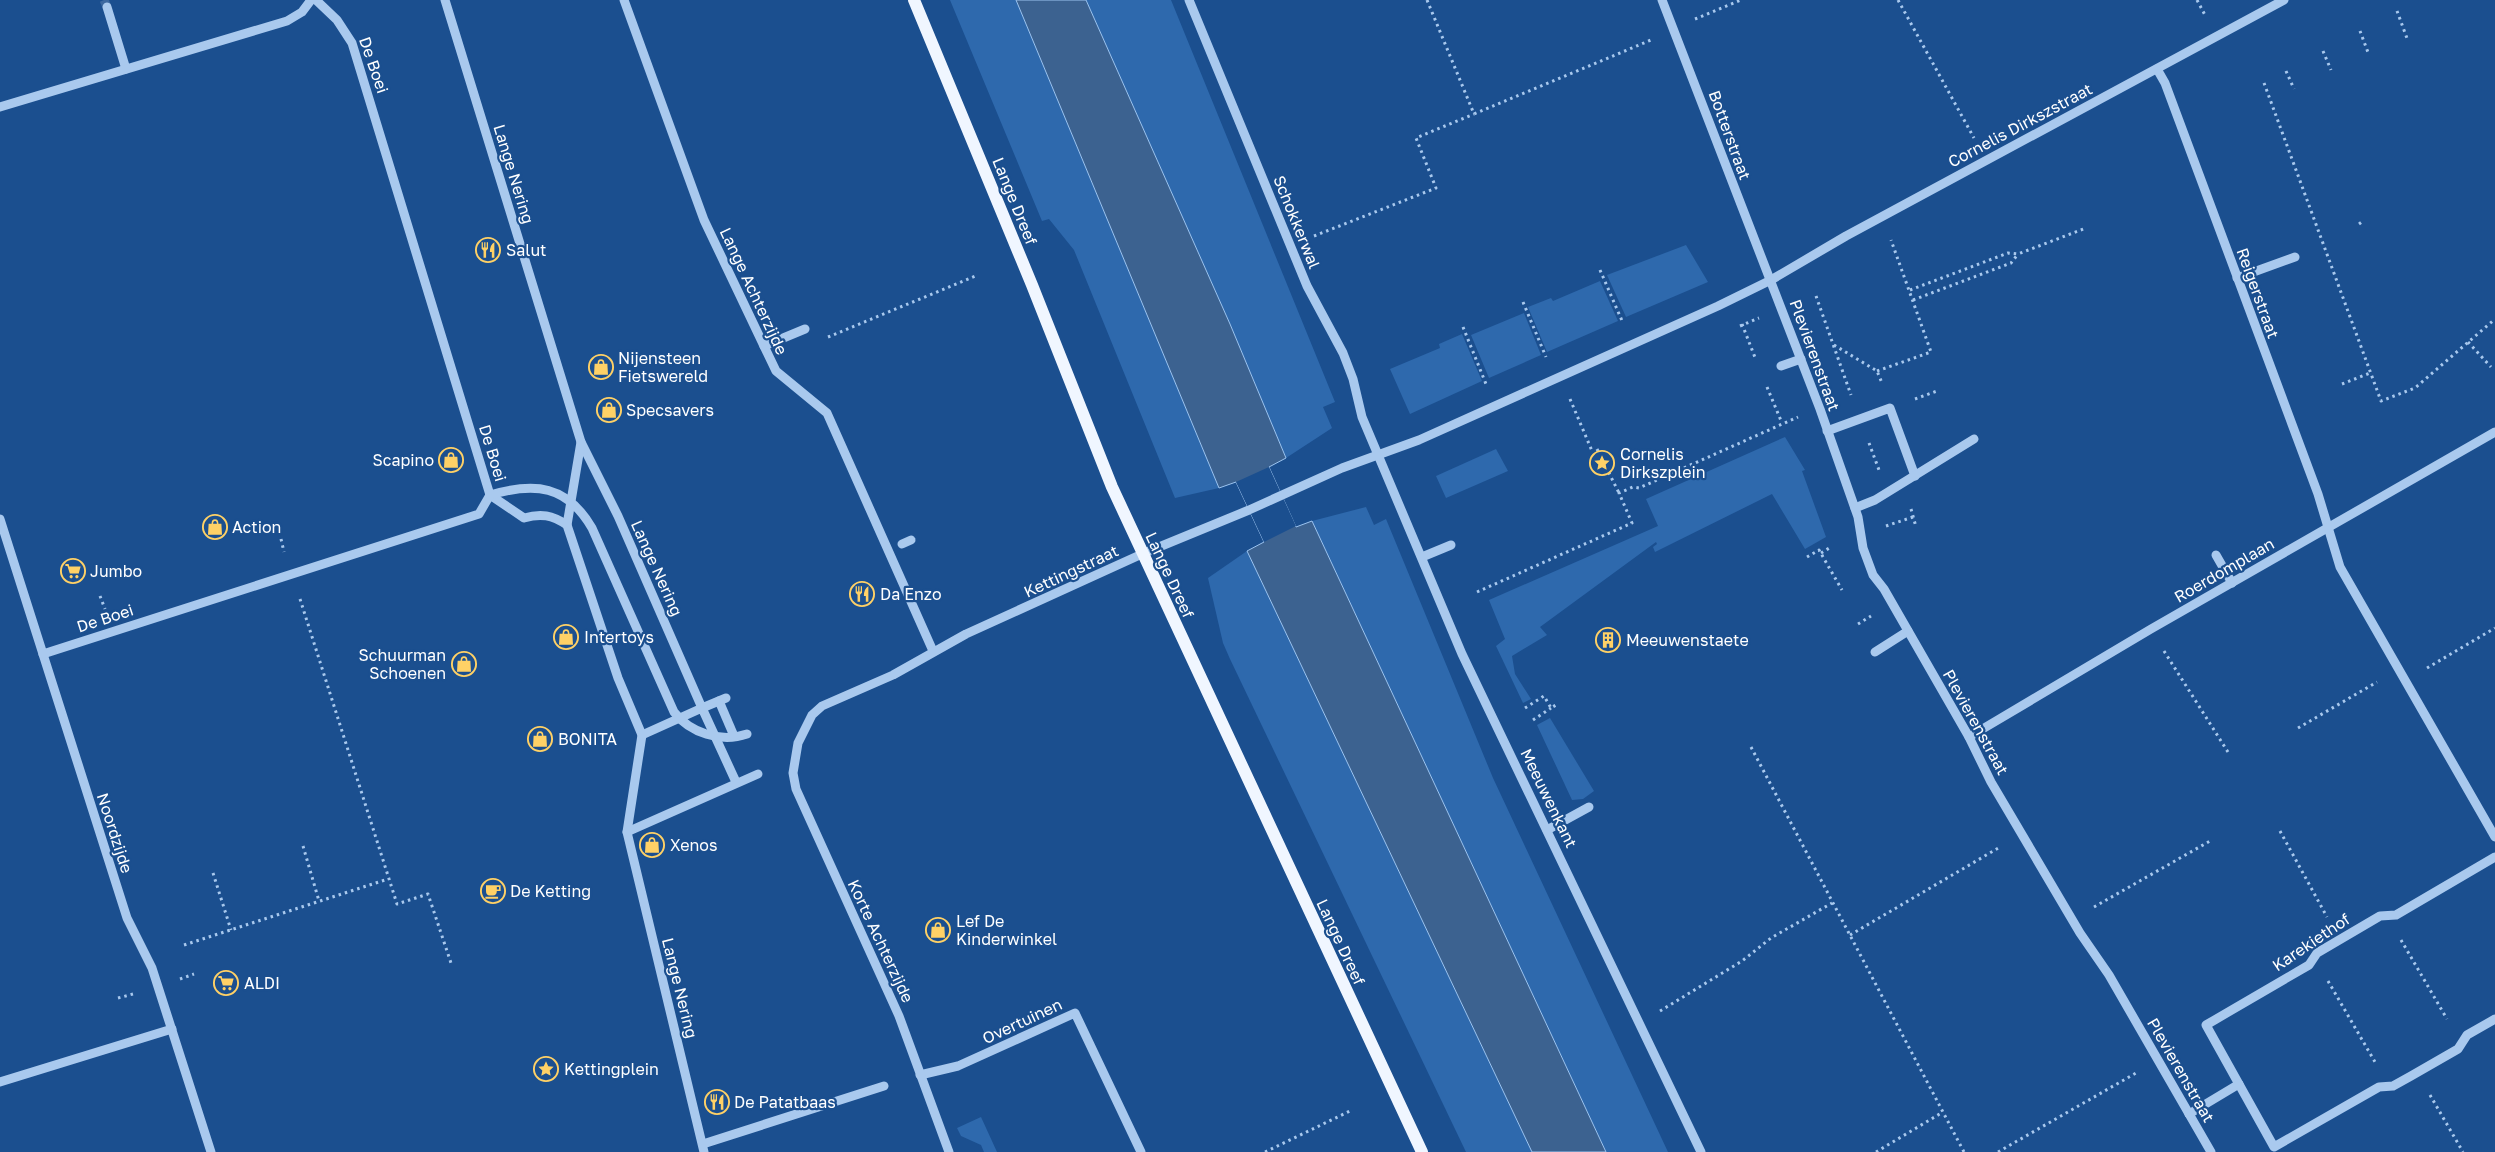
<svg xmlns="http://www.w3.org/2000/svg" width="2495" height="1152" font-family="'Golos Text',sans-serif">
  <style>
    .green { fill: #2e69ad }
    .water { fill: #3c6290; stroke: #9cc4f0 }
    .pier { fill: #1b4f8f }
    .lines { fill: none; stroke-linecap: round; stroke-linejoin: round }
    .minor-tunnel { stroke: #3d69a0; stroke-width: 9; stroke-dasharray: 9 4.5; stroke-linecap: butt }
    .path { stroke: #a9c9ee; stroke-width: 3; stroke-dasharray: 2.5 4; stroke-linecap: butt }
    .minor { stroke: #a9c9ee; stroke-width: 9 }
    .major { stroke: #f0f6ff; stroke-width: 12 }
    .labels { text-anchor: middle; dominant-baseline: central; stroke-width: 4.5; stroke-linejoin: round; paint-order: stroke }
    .street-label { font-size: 16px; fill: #fff; stroke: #1b4f8f }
    .poi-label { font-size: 16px; fill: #fff; stroke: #1b4f8f; text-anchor: start }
  </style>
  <rect width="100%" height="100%" fill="#1b4f8f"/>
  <g class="green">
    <polygon points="950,0 1016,0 1219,488 1175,498 1074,250 1049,219 1042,221"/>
    <polygon points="1086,0 1171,0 1335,402 1323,407 1332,428 1286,458 1230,324"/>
    <polygon points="1686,245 1708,282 1626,317 1607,275"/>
    <polygon points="1600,281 1618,321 1547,352 1528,307 1551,298 1553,301"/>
    <polygon points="1524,313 1541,355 1489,378 1471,335"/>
    <polygon points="1462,334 1482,381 1410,414 1390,369 1440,348 1439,344"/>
    <polygon points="1785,437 1805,470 1802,471 1826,537 1805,549 1772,494 1655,552 1653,547 1657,544 1656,542 1540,627 1547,635 1512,656 1515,674 1531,699 1523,703 1496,646 1505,639 1489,600 1658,526 1646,499"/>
    <polygon points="1496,449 1508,471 1446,498 1436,476"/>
    <polygon points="1366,507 1374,525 1386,519 1493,778 1668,1152 1606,1152 1312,521"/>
    <polygon points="1247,551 1532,1152 1466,1152 1230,659 1223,643 1208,578"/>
    <polygon points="1550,718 1594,791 1583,799 1572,800 1537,725"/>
    <polygon points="981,1117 997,1152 984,1152 981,1145 961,1136 957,1128"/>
  </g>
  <polygon class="water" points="1016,0 1086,0 1230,324 1286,458 1269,467 1296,527 1312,521 1606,1152 1532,1152 1247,551 1264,542 1236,482 1219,488"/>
  <polygon class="pier" points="1269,467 1296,526 1264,542 1236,482"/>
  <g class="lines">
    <polyline class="minor-tunnel" points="104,0 107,7"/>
    <g class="path">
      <polyline points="1427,0 1474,114 1651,40"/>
      <polyline points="1898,0 1974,138"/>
      <polyline points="2197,0 2205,15"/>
      <polyline points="2397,11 2408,41"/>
      <polyline points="1695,19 1741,0"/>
      <polyline points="2360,31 2369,55"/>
      <polyline points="2323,51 2331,70"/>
      <polyline points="2286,71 2294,89"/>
      <polyline points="2264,83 2381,401 2415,388 2495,319"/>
      <polyline points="2359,224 2363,221"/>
      <polyline points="1314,236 1436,188 1416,138 1474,114"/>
      <polyline points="1600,270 1623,323"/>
      <polyline points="1910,290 2008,253 2018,254 2086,228"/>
      <polyline points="1816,296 1851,395"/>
      <polyline points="1913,300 2011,263 2018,254"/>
      <polyline points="1523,302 1546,357"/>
      <polyline points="1742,324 1756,360"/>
      <polyline points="1740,326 1759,318"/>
      <polyline points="1463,327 1486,384"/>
      <polyline points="828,337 978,275"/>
      <polyline points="2468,342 2491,367"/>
      <polyline points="1834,345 1877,371 1882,383"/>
      <polyline points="1877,371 1931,352 1891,240"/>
      <polyline points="2342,384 2370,373"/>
      <polyline points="1767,387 1782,423"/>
      <polyline points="1570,399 1592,451"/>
      <polyline points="1915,399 1937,391"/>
      <polyline points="1869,443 1879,470"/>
      <polyline points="1597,449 1619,493"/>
      <polyline points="1911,509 1916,527"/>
      <polyline points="1886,526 1913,517"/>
      <polyline points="281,539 284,552"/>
      <polyline points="1821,553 1831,547"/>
      <polyline points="1807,557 1819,550 1842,590"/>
      <polyline points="1477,592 1632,523 1619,493 1633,487 1639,488 1798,417"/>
      <polyline points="100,596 105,609"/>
      <polyline points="300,599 397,904 428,894 452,966"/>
      <polyline points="1858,624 1871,616"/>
      <polyline points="2164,651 2228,752"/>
      <polyline points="2427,668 2495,628"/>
      <polyline points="1525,708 1544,696 1551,708 1556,705"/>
      <polyline points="1533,720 1551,708"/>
      <polyline points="2298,728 2377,682"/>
      <polyline points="1751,747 1964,1152"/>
      <polyline points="2280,831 2327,917"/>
      <polyline points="303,846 319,901"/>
      <polyline points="213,873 231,930"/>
      <polyline points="2094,907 2210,841"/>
      <polyline points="1850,935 2000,847"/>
      <polyline points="2401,940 2447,1019"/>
      <polyline points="184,945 388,879"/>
      <polyline points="180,979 194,974"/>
      <polyline points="2328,981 2375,1062"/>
      <polyline points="118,998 133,994"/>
      <polyline points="1660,1011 1742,961 1771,938 1832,903"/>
      <polyline points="2430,1095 2463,1152"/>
      <polyline points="1265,1152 1350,1111"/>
      <polyline points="1876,1152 1943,1112"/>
      <polyline points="1998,1152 2136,1073"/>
    </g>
    <g class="minor">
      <polyline points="445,0 581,442 618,516 702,708 726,698"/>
      <polyline points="624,0 704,220 764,346 776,371 827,413 933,651"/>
      <polyline points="1189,0 1307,286 1343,353 1353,379 1362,417 1462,654 1701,1152"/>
      <polyline points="1662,0 1820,409 1858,517 1863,548 1873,575 1884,589 1969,737 1991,782 2080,933 2109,975 2211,1152"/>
      <polyline points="107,7 126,69"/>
      <polyline points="2157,69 2165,83 2318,494 2340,567 2495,837"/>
      <polyline points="0,107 287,21 302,12 311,0"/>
      <polyline points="2237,278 2295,257"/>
      <polyline points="764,346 805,329"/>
      <polyline points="1781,366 1801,359"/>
      <polyline points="1827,431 1890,408 1915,476"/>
      <path d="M490 495 524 518C541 513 552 515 567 525L618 678 642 735 627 832 704 1152"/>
      <path d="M490 495C535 482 567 485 592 528L674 712C690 733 721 743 747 734"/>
      <polyline points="1855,508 1875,500 1974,439"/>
      <polyline points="0,519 127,918 152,968 211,1152"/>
      <polyline points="567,525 581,442"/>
      <polyline points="902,544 911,540"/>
      <polyline points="2216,555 2232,583"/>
      <polyline points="1422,557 1451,545"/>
      <polyline points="1875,652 1908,631"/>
      <polyline points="43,654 479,514 490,495 352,43 337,20 316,0"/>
      <polyline points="719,701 734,736"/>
      <polyline points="642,735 702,708 736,782"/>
      <polyline points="1969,737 2151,629 2495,432"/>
      <polyline points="1547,830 1589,807"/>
      <polyline points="627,832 758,774"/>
      <polyline points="2495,857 2396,915 2380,916 2317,953 2309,965 2206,1025 2274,1147 2379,1087 2393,1086 2411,1076 2458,1049 2467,1035 2495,1019"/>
      <polyline points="920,1075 958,1066 1075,1013 1141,1152"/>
      <polyline points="0,1082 172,1029"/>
      <polyline points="2189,1114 2239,1084"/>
      <polyline points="703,1144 884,1086"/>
      <polyline points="949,1152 899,1016 796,789 793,773 798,743 812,715 822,706 893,675 966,634 1142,554 1249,510 1342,468 1419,440 1718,306 1771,280 1846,236 2284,0"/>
    </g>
    <polyline class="major" points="914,0 1032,285 1112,487 1422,1152"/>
  </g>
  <defs>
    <symbol id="restaurant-ring" viewBox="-11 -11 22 22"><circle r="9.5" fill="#1b4f8f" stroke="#ffd166" stroke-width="1.5"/><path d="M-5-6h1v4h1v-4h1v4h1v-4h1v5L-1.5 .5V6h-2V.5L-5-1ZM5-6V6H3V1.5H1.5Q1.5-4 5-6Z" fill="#ffd166"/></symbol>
    <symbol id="shop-ring" viewBox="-11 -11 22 22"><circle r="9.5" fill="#1b4f8f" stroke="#ffd166" stroke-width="1.5"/><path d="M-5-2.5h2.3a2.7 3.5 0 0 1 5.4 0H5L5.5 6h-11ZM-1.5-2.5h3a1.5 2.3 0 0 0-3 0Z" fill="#ffd166"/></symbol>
    <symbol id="sight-ring" viewBox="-11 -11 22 22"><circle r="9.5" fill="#1b4f8f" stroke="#ffd166" stroke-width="1.5"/><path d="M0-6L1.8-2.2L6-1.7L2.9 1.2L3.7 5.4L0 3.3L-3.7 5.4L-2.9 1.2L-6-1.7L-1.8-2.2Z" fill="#ffd166"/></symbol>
    <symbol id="supermarket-ring" viewBox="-11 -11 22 22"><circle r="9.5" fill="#1b4f8f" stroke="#ffd166" stroke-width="1.5"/><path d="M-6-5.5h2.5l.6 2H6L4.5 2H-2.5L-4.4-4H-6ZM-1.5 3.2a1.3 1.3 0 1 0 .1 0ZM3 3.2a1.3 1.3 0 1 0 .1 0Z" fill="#ffd166"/></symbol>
    <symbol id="building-ring" viewBox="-11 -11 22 22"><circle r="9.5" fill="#1b4f8f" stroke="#ffd166" stroke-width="1.5"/><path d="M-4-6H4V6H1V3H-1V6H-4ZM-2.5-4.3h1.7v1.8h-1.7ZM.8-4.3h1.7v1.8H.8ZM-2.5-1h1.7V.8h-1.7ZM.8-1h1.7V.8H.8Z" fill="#ffd166"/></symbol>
    <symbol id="cafe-ring" viewBox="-11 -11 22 22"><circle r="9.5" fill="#1b4f8f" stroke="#ffd166" stroke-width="1.5"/><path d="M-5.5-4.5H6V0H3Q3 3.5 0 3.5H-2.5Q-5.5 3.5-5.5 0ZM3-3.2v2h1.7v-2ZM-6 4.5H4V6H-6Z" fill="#ffd166"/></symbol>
  </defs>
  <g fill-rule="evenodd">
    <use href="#restaurant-ring" x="474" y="236" width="28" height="28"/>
    <use href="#shop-ring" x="587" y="353" width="28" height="28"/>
    <use href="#shop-ring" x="595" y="396" width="28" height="28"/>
    <use href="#shop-ring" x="437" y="446" width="28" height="28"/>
    <use href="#sight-ring" x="1588" y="449" width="28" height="28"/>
    <use href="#shop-ring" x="201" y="513" width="28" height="28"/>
    <use href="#supermarket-ring" x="59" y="557" width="28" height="28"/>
    <use href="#restaurant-ring" x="848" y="580" width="28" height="28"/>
    <use href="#shop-ring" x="552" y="623" width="28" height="28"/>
    <use href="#building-ring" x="1594" y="626" width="28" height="28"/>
    <use href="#shop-ring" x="450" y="650" width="28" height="28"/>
    <use href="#shop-ring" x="526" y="725" width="28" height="28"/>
    <use href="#shop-ring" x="638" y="831" width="28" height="28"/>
    <use href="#cafe-ring" x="479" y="877" width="28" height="28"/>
    <use href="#shop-ring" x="924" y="916" width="28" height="28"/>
    <use href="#supermarket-ring" x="212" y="969" width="28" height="28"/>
    <use href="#sight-ring" x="532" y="1055" width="28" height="28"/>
    <use href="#restaurant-ring" x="703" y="1088" width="28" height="28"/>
  </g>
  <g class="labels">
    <g class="street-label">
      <text transform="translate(374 65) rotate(71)">De Boei</text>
      <text transform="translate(2020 125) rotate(-28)">Cornelis Dirkszstraat</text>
      <text transform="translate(1730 135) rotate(70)">Botterstraat</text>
      <text transform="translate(514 174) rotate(73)">Lange Nering</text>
      <text transform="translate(1015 201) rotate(68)">Lange Dreef</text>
      <text transform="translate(1297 222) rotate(68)">Schokkerwal</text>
      <text transform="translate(754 291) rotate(65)">Lange Achterzijde</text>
      <text transform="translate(2258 293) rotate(70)">Reigerstraat</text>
      <text transform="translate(1815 355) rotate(70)">Plevierenstraat</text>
      <text transform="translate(493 453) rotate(73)">De Boei</text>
      <text transform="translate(657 568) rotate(66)">Lange Nering</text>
      <text transform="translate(2224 570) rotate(-30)">Roerdomplaan</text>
      <text transform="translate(1071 571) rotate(-25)">Kettingstraat</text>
      <text transform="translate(1170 575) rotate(65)">Lange Dreef</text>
      <text transform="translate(105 618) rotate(-18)">De Boei</text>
      <text transform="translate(1976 722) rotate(61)">Plevierenstraat</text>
      <text transform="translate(1549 798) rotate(64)">Meeuwenkant</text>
      <text transform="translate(115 833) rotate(72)">Noordzijde</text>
      <text transform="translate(881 941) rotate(65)">Korte Achterzijde</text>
      <text transform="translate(1341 942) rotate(65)">Lange Dreef</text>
      <text transform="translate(2311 942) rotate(-34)">Karekiethof</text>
      <text transform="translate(680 988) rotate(76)">Lange Nering</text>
      <text transform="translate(1022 1021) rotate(-25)">Overtuinen</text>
      <text transform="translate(2181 1070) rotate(60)">Plevierenstraat</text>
    </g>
    <g class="poi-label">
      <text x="506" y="250">Salut</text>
      <text x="618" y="358">Nijensteen<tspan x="618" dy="18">Fietswereld</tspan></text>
      <text x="626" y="410">Specsavers</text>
      <text x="1620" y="454">Cornelis<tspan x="1620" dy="18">Dirkszplein</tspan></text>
      <text x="434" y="460" text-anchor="end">Scapino</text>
      <text x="232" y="527">Action</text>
      <text x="90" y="571">Jumbo</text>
      <text x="880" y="594">Da Enzo</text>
      <text x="584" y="637">Intertoys</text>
      <text x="1626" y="640">Meeuwenstaete</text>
      <text x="446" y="655" text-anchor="end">Schuurman<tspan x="446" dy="18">Schoenen</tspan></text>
      <text x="558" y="739">BONITA</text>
      <text x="670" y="845">Xenos</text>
      <text x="510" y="891">De Ketting</text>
      <text x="956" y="921">Lef De<tspan x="956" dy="18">Kinderwinkel</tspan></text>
      <text x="244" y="983">ALDI</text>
      <text x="564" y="1069">Kettingplein</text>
      <text x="734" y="1102">De Patatbaas</text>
    </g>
  </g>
</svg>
